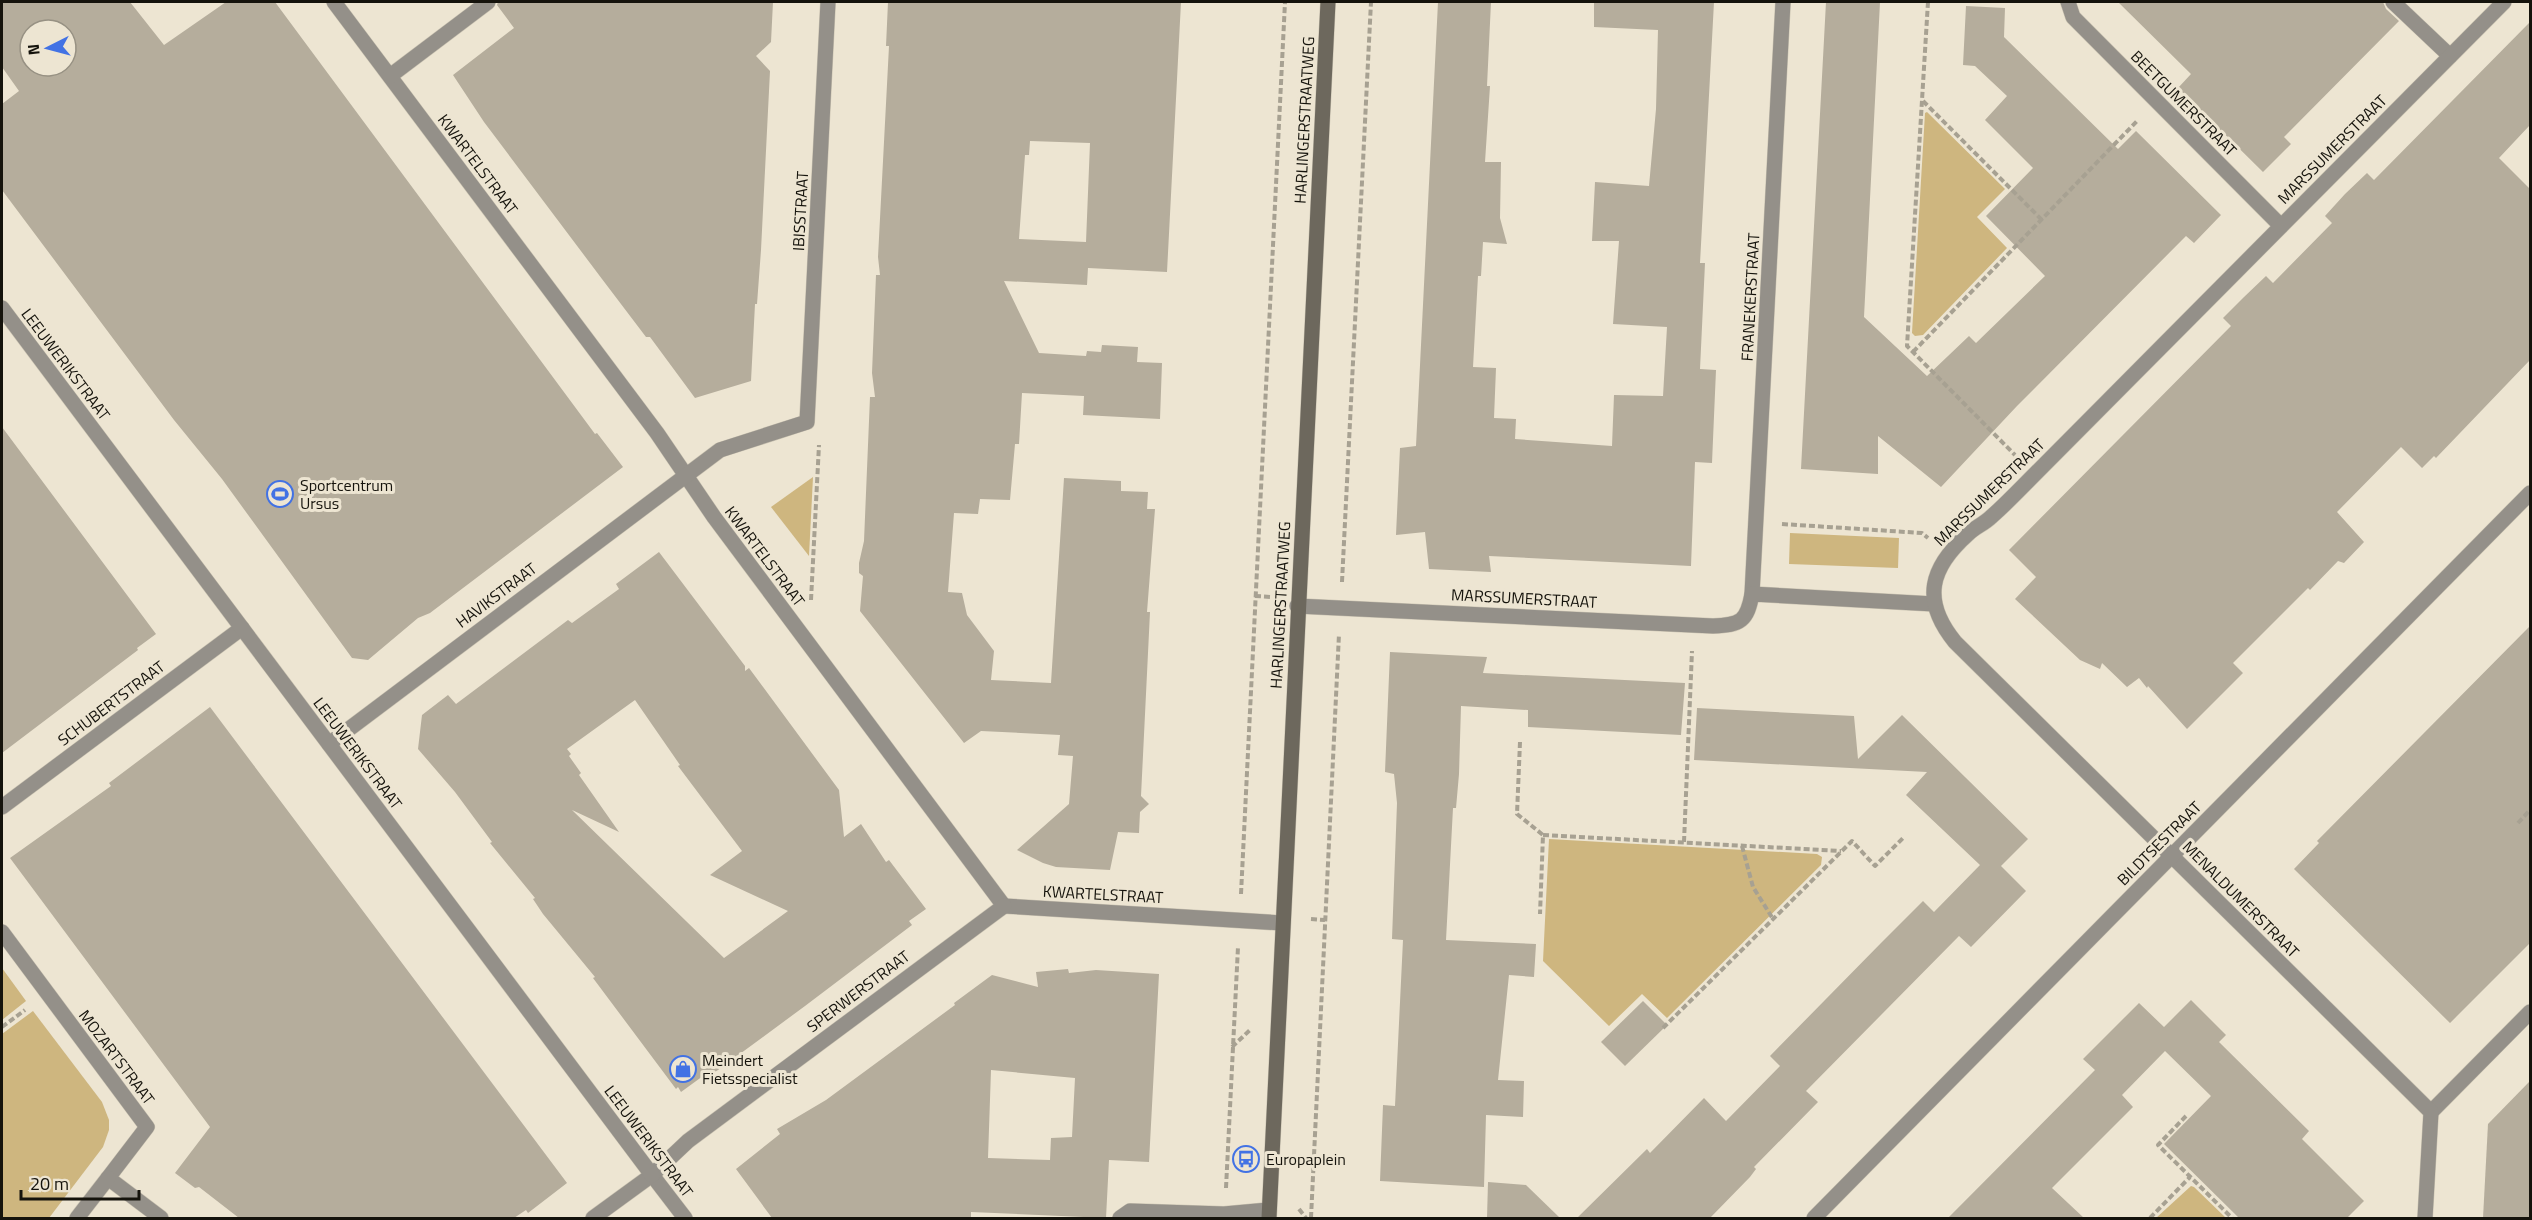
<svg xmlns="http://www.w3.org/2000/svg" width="2532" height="1220" font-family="'Titillium Web',sans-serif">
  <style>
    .green { fill: #ceb67f }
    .building { fill: #b5ad9c; fill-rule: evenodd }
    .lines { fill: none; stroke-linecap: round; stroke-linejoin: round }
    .service-casing { stroke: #cac3b2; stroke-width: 16 }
    .minor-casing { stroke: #cac3b2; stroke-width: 16 }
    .tertiary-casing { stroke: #cac3b2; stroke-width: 16 }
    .secondary-casing { stroke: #cac3b2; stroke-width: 16 }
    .path { stroke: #a7a192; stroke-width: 4; stroke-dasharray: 6 3; stroke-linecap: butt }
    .service { stroke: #949089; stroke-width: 15 }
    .minor { stroke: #949089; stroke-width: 15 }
    .tertiary { stroke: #949089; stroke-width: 15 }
    .secondary { stroke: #6d685d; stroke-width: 15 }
    .labels { text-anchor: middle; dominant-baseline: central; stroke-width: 6; stroke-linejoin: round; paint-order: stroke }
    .street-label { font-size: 16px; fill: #15130c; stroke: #ede5d2 }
    .poi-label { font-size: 16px; fill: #15130c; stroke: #ede5d2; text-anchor: start }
  </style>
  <rect width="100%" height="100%" fill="#ede5d2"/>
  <g class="green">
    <polygon points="1927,112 2005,189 1977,217 2007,248 1923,335 1915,336 1912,333 1925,113"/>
    <polygon points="813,477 809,556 771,507"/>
    <polygon points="1790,533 1899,538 1898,568 1789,564"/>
    <polygon points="1549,839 1817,854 1822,857 1821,865 1667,1018 1642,994 1609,1026 1543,961"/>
    <polygon points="2,968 26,1001 2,1020"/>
    <polygon points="33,1011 102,1102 109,1120 109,1130 103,1147 49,1218 2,1218 2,1034"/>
    <polygon points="2191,1186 2194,1187 2226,1218 2156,1218"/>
  </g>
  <g class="building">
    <path d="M2 2H130L164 45 226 2H275L595 434 597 433 623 467 430 613 418 618 368 660 352 658 222 479 174 420 2 190V104L19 91 2 67ZM30 30H66V66H30Z"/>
    <polygon points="498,2 773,2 771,42 756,56 770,71 761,250 757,304 755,304 751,381 695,398 650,337 646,337 602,279 484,122 453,75 514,28 497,5"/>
    <path d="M888 2H1181L1167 272 1088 268 1087 285 1004 281 1039 353 1086 356 1087 351 1101 352 1102 345 1138 347 1137 362 1162 363 1160 419 1083 415 1084 396 1022 393 1019 444H1015L1010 500 980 499 978 514 954 513 948 592 962 593 967 615 994 651 991 680 1051 683 1064 478 1121 481V491L1148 492 1147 509H1155L1147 612H1150L1141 796 1149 804 1140 812 1139 833 1118 832 1110 870 1056 867 1043 863 1017 850 1069 804 1073 756 1058 755 1060 735 981 731 964 743 860 611 863 576 859 573V563L864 541 870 397H875L872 373 876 275H880L878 257 889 46H886ZM1030 141 1090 143 1086 242 1019 239 1025 155H1029Z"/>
    <polygon points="1438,2 1491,2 1487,86 1490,86 1485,162 1501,162 1500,218 1507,244 1483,242 1481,276 1478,276 1473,367 1496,368 1494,418 1516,419 1515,439 1612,446 1614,395 1663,396 1667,327 1613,324 1619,241 1592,241 1595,182 1649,186 1656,109 1658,30 1594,27 1594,2 1714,2 1700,263 1705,263 1700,369 1716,370 1714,416 1712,463 1695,462 1691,566 1489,556 1491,572 1429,569 1425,532 1396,535 1400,448 1416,446"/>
    <polygon points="1826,2 1880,2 1864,317 1927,376 1969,336 1976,343 2045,276 1986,216 2033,168 1985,120 2007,96 1975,66 1963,65 1966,6 2005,8 2004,37 2118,149 2136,131 2221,215 2194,243 2186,236 2017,406 1941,487 1878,436 1878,474 1801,469"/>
    <polygon points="2118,2 2383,2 2386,9 2399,21 2284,137 2291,144 2263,172 2178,88 2191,74"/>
    <polygon points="2530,22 2530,125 2499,158 2530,189 2530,360 2436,458 2434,456 2422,468 2401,447 2337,512 2364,542 2344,563 2338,561 2310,590 2308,588 2233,663 2243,673 2187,729 2148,686 2147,688 2139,678 2127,687 2102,663 2100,669 2080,660 2015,599 2036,577 2009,550 2231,326 2223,318 2244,297 2266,276 2273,283 2332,223 2325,216 2345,194 2367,173 2374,180"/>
    <polygon points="2,427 156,634 137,648 138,650 2,753"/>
    <path d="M659 552 745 666V671L749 668 839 790 844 837 861 824 886 862 889 860 926 909 909 921 912 925 805 1006 718 1070 707 1077 703 1076 681 1092 678 1087 676 1089 593 978 595 977 543 914 533 899 535 898 490 843 492 842 455 792 418 749 422 715 448 695 456 704 568 620 572 623 619 589 616 584ZM635 700 680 765 678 766 742 851 710 875 788 911 724 958 572 810 619 832 579 775 581 773 569 756 571 754 567 749Z"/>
    <polygon points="2530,626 2530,943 2450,1023 2294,869 2319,843 2317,841"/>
    <polygon points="1390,652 1487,657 1483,673 1685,683 1681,735 1528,727 1528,710 1461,706 1459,774 1456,808 1453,808 1446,940 1536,944 1534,977 1509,975 1498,1080 1524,1081 1523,1117 1486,1115 1484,1187 1380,1181 1383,1105 1395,1106 1403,940 1392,939 1397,803 1394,774 1385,772"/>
    <polygon points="210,707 567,1183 528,1213 526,1210 514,1218 239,1218 199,1187 195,1188 175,1173 210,1127 10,858 111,786 109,783"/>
    <polygon points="1697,708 1854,716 1858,759 1902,715 2028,839 2001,866 2026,891 1971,947 1959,936 1806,1091 1818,1102 1754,1167 1756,1169 1750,1177 1710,1218 1577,1218 1647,1149 1650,1153 1704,1098 1726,1121 1780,1066 1770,1056 1881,943 1923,901 1934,912 1980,865 1906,795 1927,772 1694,760"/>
    <path d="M1068 969 1069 973 1096 970 1159 974 1149 1162 1109 1160 1106 1218 971 1212V1218H772L736 1169 780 1134 777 1129 826 1100 955 1005 954 1003 992 975 1038 987 1036 972ZM991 1070 1075 1078 1072 1137 1051 1138 1050 1160 988 1158Z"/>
    <polygon points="2191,1000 2226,1035 2219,1042 2309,1131 2302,1139 2364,1201 2347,1218 2239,1218 2164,1144 2211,1096 2165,1051 2122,1095 2133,1107 2052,1188 2084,1218 1948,1218 2095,1070 2083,1059 2139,1003 2164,1027"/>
    <polygon points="1643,1001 1667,1025 1625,1066 1601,1042"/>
    <polygon points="2530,1081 2530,1218 2483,1218 2488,1124"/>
    <polygon points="1488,1182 1526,1185 1560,1218 1487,1218"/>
  </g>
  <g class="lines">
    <defs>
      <polyline id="service" points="1120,1218 1130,1211 1224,1214 1268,1210"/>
      <g id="minor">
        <polyline points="334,2 657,433 714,517 1004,906"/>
        <polyline points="2068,2 2073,17 2281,226"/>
        <polyline points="2393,2 2450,56"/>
        <polyline points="390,76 488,2"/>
        <polyline points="1752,594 1783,2"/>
        <path d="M1297 606 1713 626C1741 625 1747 621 1752 594L1934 604"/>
        <polyline points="329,744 720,450 807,422 828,2"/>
        <polyline points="2,807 242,628"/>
        <polyline points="1004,906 1282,923"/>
        <polyline points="2,932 147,1127 108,1178 161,1218"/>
        <polyline points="2431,1112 2530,1012"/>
        <polyline points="652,1175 685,1218"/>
        <polyline points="77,1218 108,1178"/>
        <polyline points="593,1218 652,1175 688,1141 1004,906"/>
        <path d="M2425 1218 2431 1112 1955 642C1921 600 1930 568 1968 534 1975 527 1984 524 1991 517 2006 504 2020 489 2035 474L2504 2"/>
      </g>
      <g id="tertiary">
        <polyline points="2,308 652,1175"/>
        <polyline points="1814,1218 2530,493"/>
      </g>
      <polyline id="secondary" points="1269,1218 1328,2"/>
    </defs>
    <use href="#service" class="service-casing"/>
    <use href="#minor" class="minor-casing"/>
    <use href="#tertiary" class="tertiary-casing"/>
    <use href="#secondary" class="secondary-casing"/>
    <g class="path">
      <polyline points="1928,2 1907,346 2015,455"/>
      <polyline points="1923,101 2042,220"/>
      <polyline points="1913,352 2138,120"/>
      <polyline points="1782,524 1922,533 1928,538"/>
      <polyline points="1342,582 1371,2"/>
      <polyline points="1255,596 1272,597"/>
      <polyline points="811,600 819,445"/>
      <polyline points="1520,742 1517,814 1543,835 1540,914"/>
      <polyline points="2518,823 2530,810"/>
      <polyline points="1543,835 1841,851"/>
      <polyline points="1684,842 1692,651"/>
      <polyline points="1742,846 1753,887 1773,919"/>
      <polyline points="1241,894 1285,2"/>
      <polyline points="1311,919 1325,920"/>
      <polyline points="2,1027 25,1010"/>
      <polyline points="1663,1028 1852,841 1875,866 1904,837"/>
      <polyline points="1232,1047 1250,1030"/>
      <polyline points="2186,1116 2158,1145 2232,1218"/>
      <polyline points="1226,1188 1238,947"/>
      <polyline points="1299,1209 1306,1218"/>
      <polyline points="1311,1218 1339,634"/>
      <polyline points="2150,1218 2190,1177"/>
    </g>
    <use href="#service" class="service"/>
    <use href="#minor" class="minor"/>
    <use href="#tertiary" class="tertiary"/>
    <use href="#secondary" class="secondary"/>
  </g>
  <defs>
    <symbol id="stadium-ring" viewBox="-11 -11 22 22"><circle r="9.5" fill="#ede5d2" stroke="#4272e4" stroke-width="1.5"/><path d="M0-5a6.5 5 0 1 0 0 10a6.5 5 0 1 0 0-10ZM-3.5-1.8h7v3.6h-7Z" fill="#4272e4"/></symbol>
    <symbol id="shop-ring" viewBox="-11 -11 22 22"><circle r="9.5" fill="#ede5d2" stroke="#4272e4" stroke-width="1.5"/><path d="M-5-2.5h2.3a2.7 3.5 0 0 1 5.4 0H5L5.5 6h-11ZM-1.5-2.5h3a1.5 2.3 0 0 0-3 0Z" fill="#4272e4"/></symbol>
    <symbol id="bus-ring" viewBox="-11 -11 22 22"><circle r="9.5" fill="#ede5d2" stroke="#4272e4" stroke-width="1.5"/><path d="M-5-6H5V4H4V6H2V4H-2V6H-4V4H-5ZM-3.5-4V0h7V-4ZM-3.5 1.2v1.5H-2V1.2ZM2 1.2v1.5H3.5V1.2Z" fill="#4272e4"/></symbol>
  </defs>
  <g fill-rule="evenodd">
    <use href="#stadium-ring" x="265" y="479" width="30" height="30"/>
    <use href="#shop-ring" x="668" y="1054" width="30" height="30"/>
    <use href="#bus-ring" x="1231" y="1144" width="30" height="30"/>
  </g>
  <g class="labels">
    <g class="street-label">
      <text transform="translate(2184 103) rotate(45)">BEETGUMERSTRAAT</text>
      <text transform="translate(1304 120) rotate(-87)">HARLINGERSTRAATWEG</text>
      <text transform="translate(2332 149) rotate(-45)">MARSSUMERSTRAAT</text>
      <text transform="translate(478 164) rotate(53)">KWARTELSTRAAT</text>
      <text transform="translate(800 211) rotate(-87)">IBISSTRAAT</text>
      <text transform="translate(1750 297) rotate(-87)">FRANEKERSTRAAT</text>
      <text transform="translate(66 364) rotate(53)">LEEUWERIKSTRAAT</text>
      <text transform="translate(1989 492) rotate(-44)">MARSSUMERSTRAAT</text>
      <text transform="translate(765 556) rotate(53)">KWARTELSTRAAT</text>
      <text transform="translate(496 595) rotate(-37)">HAVIKSTRAAT</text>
      <text transform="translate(1524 598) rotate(3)">MARSSUMERSTRAAT</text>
      <text transform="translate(1280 605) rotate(-87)">HARLINGERSTRAATWEG</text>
      <text transform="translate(111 703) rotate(-37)">SCHUBERTSTRAAT</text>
      <text transform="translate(358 753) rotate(53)">LEEUWERIKSTRAAT</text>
      <text transform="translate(2159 843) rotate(-45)">BILDTSESTRAAT</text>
      <text transform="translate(1103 894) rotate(3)">KWARTELSTRAAT</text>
      <text transform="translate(2241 899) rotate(45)">MENALDUMERSTRAAT</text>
      <text transform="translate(858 991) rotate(-37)">SPERWERSTRAAT</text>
      <text transform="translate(117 1057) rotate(53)">MOZARTSTRAAT</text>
      <text transform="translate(649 1141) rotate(53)">LEEUWERIKSTRAAT</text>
    </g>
    <g class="poi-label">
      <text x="300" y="485">Sportcentrum<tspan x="300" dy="18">Ursus</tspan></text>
      <text x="702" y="1060">Meindert<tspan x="702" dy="18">Fietsspecialist</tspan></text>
      <text x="1266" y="1159">Europaplein</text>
    </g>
  </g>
  <rect width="2532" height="1220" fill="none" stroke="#15130c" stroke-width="6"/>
  <g transform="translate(48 48) rotate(264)"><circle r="28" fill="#ede5d2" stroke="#979183" stroke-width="1.5"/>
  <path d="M0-4.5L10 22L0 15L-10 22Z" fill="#4272e4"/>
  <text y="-9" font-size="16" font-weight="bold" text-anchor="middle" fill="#15130c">N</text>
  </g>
  <path d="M21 1190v9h118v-9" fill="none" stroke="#15130c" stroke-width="3"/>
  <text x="30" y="1190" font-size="18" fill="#15130c" stroke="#ede5d2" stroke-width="4.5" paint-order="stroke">20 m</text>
</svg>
